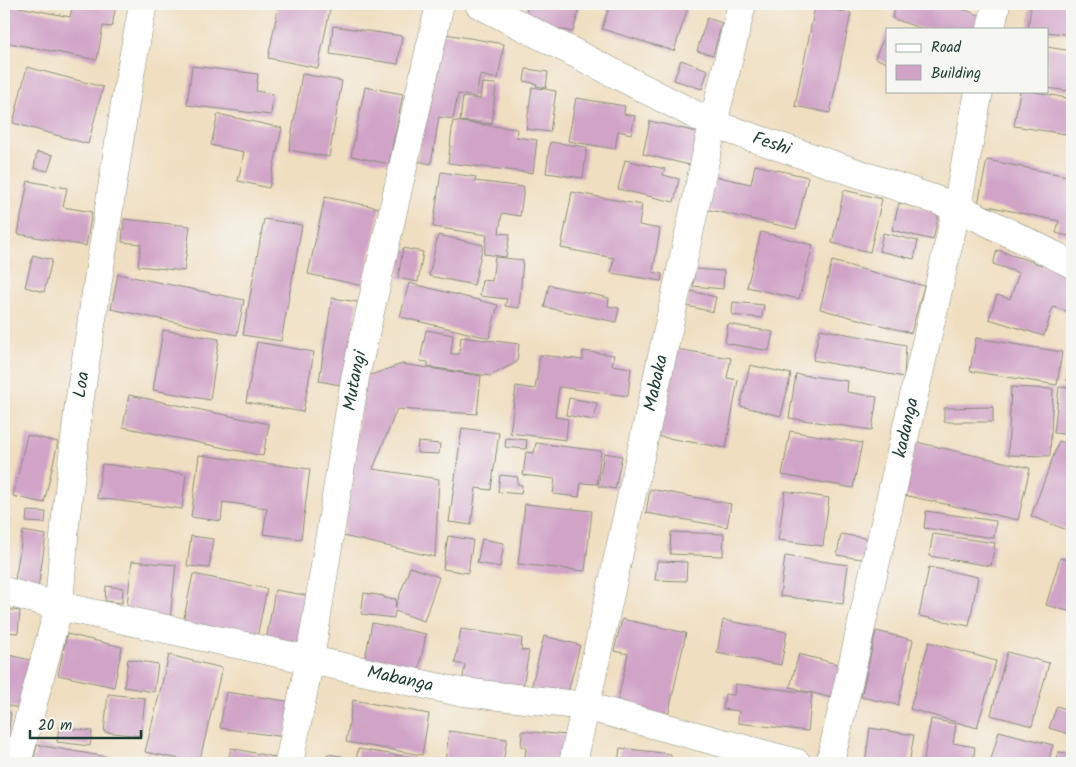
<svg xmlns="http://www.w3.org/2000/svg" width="1076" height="767" font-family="Kalam,sans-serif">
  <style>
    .building { fill: #d0a3c7 }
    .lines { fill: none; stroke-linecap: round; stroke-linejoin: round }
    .minor-casing { stroke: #888e7a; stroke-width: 29 }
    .minor { stroke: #fff; stroke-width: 28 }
    .labels { text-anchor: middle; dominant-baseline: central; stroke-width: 4.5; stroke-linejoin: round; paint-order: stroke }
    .street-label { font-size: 18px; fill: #1f3d34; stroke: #f6f6f2 }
  </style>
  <rect width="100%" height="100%" fill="#f6f6f2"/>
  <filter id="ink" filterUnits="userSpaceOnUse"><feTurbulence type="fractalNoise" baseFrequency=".02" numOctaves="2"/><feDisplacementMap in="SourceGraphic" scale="10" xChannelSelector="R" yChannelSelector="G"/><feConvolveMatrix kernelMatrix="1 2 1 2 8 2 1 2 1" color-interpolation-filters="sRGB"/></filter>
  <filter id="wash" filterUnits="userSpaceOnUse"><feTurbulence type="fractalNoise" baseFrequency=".0096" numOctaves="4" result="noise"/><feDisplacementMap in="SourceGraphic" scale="20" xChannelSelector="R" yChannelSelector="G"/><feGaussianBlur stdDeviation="1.12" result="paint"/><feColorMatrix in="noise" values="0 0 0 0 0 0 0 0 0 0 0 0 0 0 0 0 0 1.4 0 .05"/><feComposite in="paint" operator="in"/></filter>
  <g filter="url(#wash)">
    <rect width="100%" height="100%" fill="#f0dec0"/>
    <g id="blocks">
      <g class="building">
        <polygon points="4,4 70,17 73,4 116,4 112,27 103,26 97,60 4,42"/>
        <polygon points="279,4 331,4 318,68 268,58"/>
        <polygon points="528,4 580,4 573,32 524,21"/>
        <polygon points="610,4 689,4 674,51 602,29"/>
        <polygon points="897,4 948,4 982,16 978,29 922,29 892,18"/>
        <polygon points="1031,4 1072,4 1072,35 1047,32 1047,29 1028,29"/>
        <polygon points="815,7 851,13 830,113 795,106"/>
        <polygon points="707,18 722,23 713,55 697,51"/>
        <polygon points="333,26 402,36 398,64 330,54"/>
        <polygon points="887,30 887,63 875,58"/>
        <polygon points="440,33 504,44 498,79 480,75 476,97 458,94 453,119 439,117 431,164 417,161"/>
        <polygon points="1047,47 1072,51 1072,68 1068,91 1047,88"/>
        <polygon points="681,60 708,70 702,89 674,80"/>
        <polygon points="192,66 258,74 256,91 273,94 271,115 187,105"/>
        <polygon points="27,67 103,87 88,144 13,123"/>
        <polygon points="526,69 548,72 546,88 536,86 537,84 524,81"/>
        <polygon points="302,74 342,81 329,157 289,150"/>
        <polygon points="482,83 496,84 492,124 460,121 463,97 480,99"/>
        <polygon points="365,87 403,94 389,164 351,156"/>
        <polygon points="532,87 556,91 550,132 526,129"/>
        <polygon points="1020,91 1030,91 1072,99 1072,135 1014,126"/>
        <polygon points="576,98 625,106 624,114 635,116 631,134 618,131 615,149 568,141"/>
        <polygon points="218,114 282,128 269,188 238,181 244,152 211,145"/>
        <polygon points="453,121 517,129 516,137 537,140 533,173 448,163"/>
        <polygon points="650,121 701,133 694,166 643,154"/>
        <polygon points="550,142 587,147 583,178 546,173"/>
        <polygon points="37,152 53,155 48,171 34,168"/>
        <polygon points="625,160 665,169 663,175 679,179 674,202 618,189"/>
        <polygon points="987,160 1072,177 1072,237 1056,233 1059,221 978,204"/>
        <polygon points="755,165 808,177 796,229 705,209 713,176 751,184"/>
        <polygon points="441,172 476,177 475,181 524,187 520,216 502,213 499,233 510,234 506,257 484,254 487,235 433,227"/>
        <polygon points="28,181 67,188 63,207 92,212 86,246 18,234"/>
        <polygon points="844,190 882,199 870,252 832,243"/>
        <polygon points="572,192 642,205 639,225 660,229 653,272 662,274 661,281 611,273 614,258 561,248"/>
        <polygon points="325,197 380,208 363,286 308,274"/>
        <polygon points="899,203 939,213 933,240 892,230"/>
        <polygon points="124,219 190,226 184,271 138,266 141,244 122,242"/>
        <polygon points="264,219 302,225 281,341 243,335"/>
        <polygon points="761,232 813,245 799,299 747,287"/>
        <polygon points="883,233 918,241 914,259 879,251"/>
        <polygon points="438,235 483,245 474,285 429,276"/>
        <polygon points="403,248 423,252 418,282 398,278"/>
        <polygon points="997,250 1072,275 1072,313 1053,307 1044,336 989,319 997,295 1010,299 1019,273 993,264"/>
        <polygon points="33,255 52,260 44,292 25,287"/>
        <polygon points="495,257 523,260 519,308 505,306 507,299 480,296 482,280 492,281"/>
        <polygon points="832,261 924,286 911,333 820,309"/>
        <polygon points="695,269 724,271 723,289 693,286"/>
        <polygon points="118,274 244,300 237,335 111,309"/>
        <polygon points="409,283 498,305 489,338 400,317"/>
        <polygon points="549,285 609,298 608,306 619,308 616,322 544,307"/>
        <polygon points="690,291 716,297 713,312 687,306"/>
        <polygon points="332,298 358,302 345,386 319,381"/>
        <polygon points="733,302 764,305 762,318 732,315"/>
        <polygon points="728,324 773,332 769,351 725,343"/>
        <polygon points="820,329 906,345 904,377 813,360"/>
        <polygon points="163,330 219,339 210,400 153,390"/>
        <polygon points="426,330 453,335 451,354 459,354 461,337 519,344 517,362 490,376 428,367 428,362 420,361"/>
        <polygon points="976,338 1062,352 1057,385 970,371"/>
        <polygon points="257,342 314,352 303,412 246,402"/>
        <polygon points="670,348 731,358 727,378 738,380 726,448 656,436"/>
        <polygon points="583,351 614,355 612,365 631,368 628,396 559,387 555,417 568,419 566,440 510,433 516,386 535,389 540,355 583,360"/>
        <polygon points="1072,361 1072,382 1066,380"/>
        <polygon points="402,364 481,376 477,414 397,409 373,469 439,479 435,557 343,536 365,377"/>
        <polygon points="750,365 791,374 781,416 740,406"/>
        <polygon points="796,374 848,381 847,392 877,397 872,430 789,418"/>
        <polygon points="1011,387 1053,389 1050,456 1008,455"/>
        <polygon points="1059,387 1072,388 1072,435 1054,433"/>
        <polygon points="129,395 269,424 263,456 123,427"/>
        <polygon points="569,398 597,403 594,420 566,415"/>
        <polygon points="993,407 993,422 944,422 944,408"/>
        <polygon points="462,428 499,433 491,490 476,488 471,525 449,522"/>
        <polygon points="790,431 862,443 853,488 782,475"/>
        <polygon points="27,435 58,442 44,503 13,496"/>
        <polygon points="506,438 527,440 526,449 505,447"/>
        <polygon points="1059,441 1072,445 1072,532 1031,516"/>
        <polygon points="418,442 440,444 439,454 417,453"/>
        <polygon points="916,442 1030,468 1018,520 904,495"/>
        <polygon points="536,443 601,451 597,484 581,483 579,497 553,494 555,479 523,475 526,452 534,453"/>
        <polygon points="604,453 622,456 615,489 598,486"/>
        <polygon points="199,455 310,469 301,539 263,534 267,508 223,502 221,521 191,517"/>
        <polygon points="102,464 186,474 182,509 97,498"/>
        <polygon points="500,475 518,477 517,484 522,485 521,494 498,492"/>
        <polygon points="650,489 731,504 727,527 646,513"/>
        <polygon points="785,491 829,498 823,546 778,540"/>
        <polygon points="525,504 592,511 585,571 518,564"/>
        <polygon points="27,511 46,512 45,523 26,522"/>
        <polygon points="926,511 996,521 994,538 924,528"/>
        <polygon points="4,518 10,519 5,556 4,556"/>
        <polygon points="23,531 46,535 38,589 14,586"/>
        <polygon points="671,532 724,534 723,556 670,554"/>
        <polygon points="841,534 870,539 867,560 837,555"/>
        <polygon points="933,534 995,543 991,566 929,556"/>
        <polygon points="191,536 213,539 209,568 187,566"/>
        <polygon points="448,536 473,540 468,573 443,569"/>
        <polygon points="482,539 504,543 500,567 477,563"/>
        <polygon points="785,556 848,565 843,604 780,596"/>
        <polygon points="1060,558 1072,561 1072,612 1046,605"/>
        <polygon points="132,561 176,565 170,619 126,614"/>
        <polygon points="657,561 687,562 686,581 655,580"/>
        <polygon points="410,567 439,577 424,621 395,611 394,618 361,614 364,593 384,596 384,598 396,599 395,608"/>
        <polygon points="929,567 978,577 969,626 919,616"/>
        <polygon points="193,574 267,589 257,637 183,623"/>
        <polygon points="106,586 123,588 122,603 105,601"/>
        <polygon points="275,590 316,597 308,647 266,641"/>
        <polygon points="4,609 20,611 18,633 4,632"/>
        <polygon points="622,619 686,633 668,716 617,704 628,654 614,651"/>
        <polygon points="723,620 787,632 781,665 717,653"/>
        <polygon points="372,623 426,634 418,675 364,664"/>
        <polygon points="461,629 522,638 521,650 529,651 522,693 462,683 465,665 455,663"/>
        <polygon points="876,631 913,640 898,705 861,697"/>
        <polygon points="67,634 122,647 114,687 58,675"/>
        <polygon points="544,636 580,645 567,697 531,688"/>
        <polygon points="929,642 996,661 977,728 910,709"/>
        <polygon points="1007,652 1049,663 1032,726 991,715"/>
        <polygon points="4,654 35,661 25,709 4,705"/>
        <polygon points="799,654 848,667 839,700 790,687"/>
        <polygon points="169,655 222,668 199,763 145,752"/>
        <polygon points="128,659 158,664 154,692 124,687"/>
        <polygon points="735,684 812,693 808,731 738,723 739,711 723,709 725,694 734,695"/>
        <polygon points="226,692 293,702 285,737 220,728"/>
        <polygon points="108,694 145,698 141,736 104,732"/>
        <polygon points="353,700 429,714 422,755 346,742"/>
        <polygon points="1057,706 1072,711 1072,735 1049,728"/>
        <polygon points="4,712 11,713 7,743 4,742"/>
        <polygon points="931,719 956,724 953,743 975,747 973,763 923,763"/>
        <polygon points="59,727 92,731 90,746 57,742"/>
        <polygon points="870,728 914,735 909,763 865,763"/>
        <polygon points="449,731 507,739 503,763 445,763"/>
        <polygon points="522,731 567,735 564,763 525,759 526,747 521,747"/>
        <polygon points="999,731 1053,745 1048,763 990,763"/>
        <polygon points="37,745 138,762 137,763 33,763"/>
        <polygon points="231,748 274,757 273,763 228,763"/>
        <polygon points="620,748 671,754 670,763 618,763"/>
        <polygon points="358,749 415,758 414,763 356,763"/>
        <polygon points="1058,752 1072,753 1072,763 1057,763"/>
        <polygon points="327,754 342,756 342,763 326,761"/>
      </g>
    </g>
  </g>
  <g filter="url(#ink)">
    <use href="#blocks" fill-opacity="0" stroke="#888e7a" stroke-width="1"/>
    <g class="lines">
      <defs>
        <g id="minor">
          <path id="s1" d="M479 4 713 124 957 207 1072 264"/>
          <polyline points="991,29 996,4"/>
          <path id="s2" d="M4 591 59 606 455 691 585 706 797 763"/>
          <path id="s3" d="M17 763 59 606 65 525 79 404 126 97 143 4"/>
          <path id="s4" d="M289 763 310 659 355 378 440 4"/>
          <path id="s5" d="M573 763 713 124 742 4"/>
          <path id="s6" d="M830 763 957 207 979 91"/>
        </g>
      </defs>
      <use href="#minor" class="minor-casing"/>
      <use href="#minor" class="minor"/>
    </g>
  </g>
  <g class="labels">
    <g class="street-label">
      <text stroke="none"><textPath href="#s1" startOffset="325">Feshi</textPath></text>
      <text stroke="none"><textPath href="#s4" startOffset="388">Mutangi</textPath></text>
      <text stroke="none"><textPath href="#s5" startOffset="389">Mabaka</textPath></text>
      <text stroke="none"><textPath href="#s3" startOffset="385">Loa</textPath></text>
      <text stroke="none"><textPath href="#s6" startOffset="344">kadanga</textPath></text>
      <text stroke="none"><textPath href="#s2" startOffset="406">Mabanga</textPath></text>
    </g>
  </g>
  <rect width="1076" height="767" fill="none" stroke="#f6f6f2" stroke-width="20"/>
  <rect x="886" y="28" width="162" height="65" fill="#f6f6f2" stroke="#a0aca6"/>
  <rect x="896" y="44" width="25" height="8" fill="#ffffff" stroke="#a0aca6"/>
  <text x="931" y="52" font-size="15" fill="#1f3d34">Road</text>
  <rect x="896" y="65" width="25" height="15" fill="#d0a3c7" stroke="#a0aca6"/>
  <text x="931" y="78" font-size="15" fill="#1f3d34">Building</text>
  <path d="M30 730v8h111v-8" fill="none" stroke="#1f3d34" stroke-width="2.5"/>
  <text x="38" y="730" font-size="15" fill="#1f3d34" stroke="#f6f6f2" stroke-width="4" paint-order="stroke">20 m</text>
</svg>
